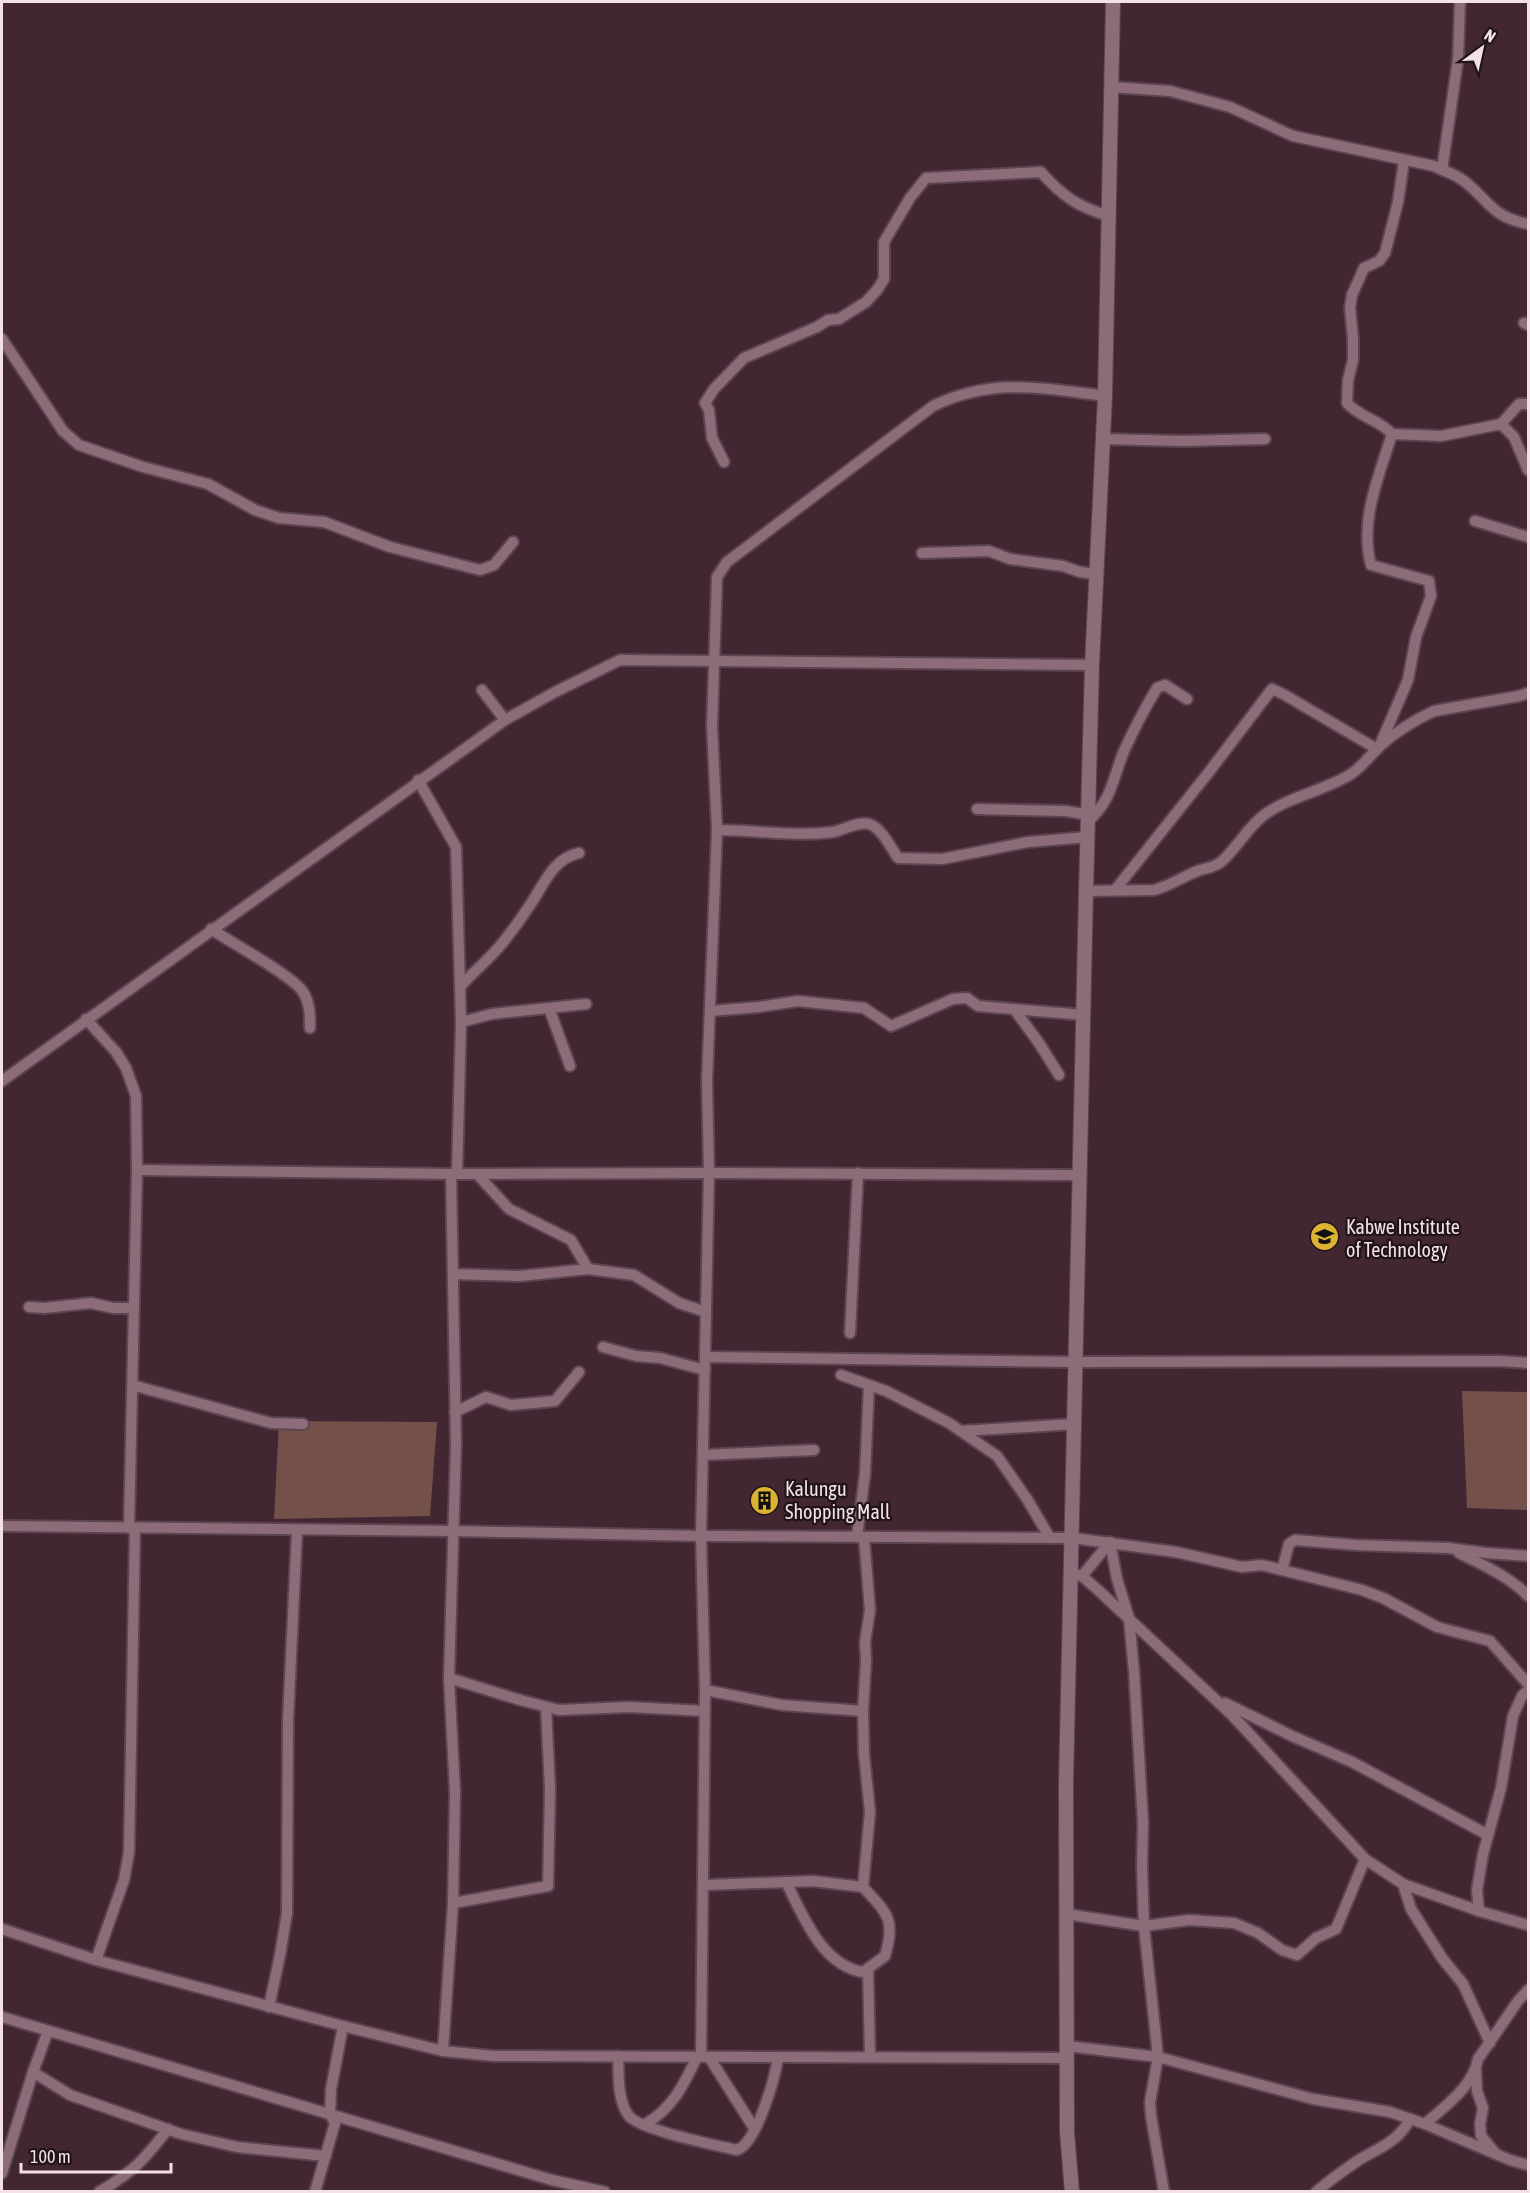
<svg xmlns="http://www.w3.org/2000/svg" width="1530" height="2193" font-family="'Asap Condensed',sans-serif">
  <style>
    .green { fill: #73514a }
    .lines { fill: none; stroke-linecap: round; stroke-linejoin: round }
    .minor-casing { stroke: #5c4550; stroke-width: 14 }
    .tertiary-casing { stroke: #5c4550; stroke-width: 16 }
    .minor { stroke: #8c6c79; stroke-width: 10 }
    .tertiary { stroke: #8c6c79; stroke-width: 14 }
    .labels { text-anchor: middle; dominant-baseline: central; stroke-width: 4.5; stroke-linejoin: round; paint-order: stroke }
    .poi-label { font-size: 20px; fill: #f4e1e8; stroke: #201419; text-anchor: start }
  </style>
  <rect width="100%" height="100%" fill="#422632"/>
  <g class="green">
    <polygon points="1462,1391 1528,1392 1528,1510 1467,1508"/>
    <polygon points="279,1421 437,1422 430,1516 274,1519"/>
  </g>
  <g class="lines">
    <defs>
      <g id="minor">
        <path d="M1111 87 1170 91 1230 107 1293 136 1434 166C1444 171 1455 174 1464 181 1491 202 1490 216 1528 224"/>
        <polyline points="1442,170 1458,59 1460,2"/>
        <polyline points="1524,323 1528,325"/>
        <polyline points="2,339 63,431 79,445 143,467 208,484 255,510 279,518 324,522 390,547 480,570 494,565 513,542"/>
        <polyline points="1501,424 1519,404 1528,404"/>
        <polyline points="1392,434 1441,436 1501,424 1514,437 1528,470"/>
        <polyline points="1103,439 1183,441 1265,439"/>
        <path d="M724 462 712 438 709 410 705 403 714 389 744 358 817 327 828 320 839 319 866 302 877 290 884 279V242L910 198 926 178 1041 172C1062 196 1078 207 1109 216"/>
        <polyline points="1475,521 1528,537"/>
        <polyline points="922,553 989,551 1010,559 1063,566 1080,572 1097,574"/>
        <polyline points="482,690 505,720"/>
        <path d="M1380 745 1408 680 1416 637 1431 596 1429 581 1371 565C1359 521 1379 476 1392 434 1380 420 1359 417 1347 403L1348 380 1353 360V339L1350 308 1352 295 1364 268 1379 261 1385 253 1398 202 1404 161"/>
        <polyline points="418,780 456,847 461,1022 457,1174"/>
        <polyline points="977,809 1066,811 1089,815"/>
        <path d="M1088 821C1112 801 1113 777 1124 751 1134 729 1145 708 1157 688L1165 685 1187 699"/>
        <path d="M717 830C756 830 794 837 833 832 844 830 858 821 869 824 881 827 891 848 898 858L942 859 1028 842 1088 837"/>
        <polyline points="1115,890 1209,772 1272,689 1283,694 1377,749"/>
        <path d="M1086 891 1154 890C1170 886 1184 876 1200 870 1207 868 1215 867 1221 862 1237 848 1247 828 1264 815 1290 796 1324 791 1351 774 1362 767 1371 754 1381 745 1397 731 1415 720 1434 711L1519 696 1528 693"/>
        <path d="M211 929C230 942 293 976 303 992 310 1003 310 1015 310 1028"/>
        <path d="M460 987C472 973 487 961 499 947 510 934 521 919 530 905 544 885 552 859 579 853"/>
        <polyline points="549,1008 570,1066"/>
        <polyline points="1014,1009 1039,1043 1059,1075"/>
        <polyline points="710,1011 759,1007 798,1001 864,1008 891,1026 953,999 967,998 978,1006 1084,1015"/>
        <polyline points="86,1019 116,1052 126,1068 136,1096 137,1170 129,1528"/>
        <polyline points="461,1022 492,1014 586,1004"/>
        <polyline points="2,1081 505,720 555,692 620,660 1092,665"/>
        <polyline points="137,1170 457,1174 709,1173 1080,1175"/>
        <polyline points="477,1174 509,1209 571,1240 588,1269 634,1275 679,1303 706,1312"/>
        <polyline points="453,1274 520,1276 588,1269"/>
        <polyline points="29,1307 44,1308 91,1303 113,1308 134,1308"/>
        <polyline points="850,1333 858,1173"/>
        <polyline points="603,1347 636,1356 660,1358 705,1370"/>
        <polyline points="706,1357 1076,1362 1499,1361 1528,1363"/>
        <polyline points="841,1375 886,1391 949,1423 997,1456 1027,1499 1050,1538"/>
        <polyline points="132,1385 271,1423 303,1424"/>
        <polyline points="455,1412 486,1397 511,1405 555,1401 579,1372"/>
        <polyline points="961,1431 1075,1424"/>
        <polyline points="703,1455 814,1450"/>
        <polyline points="2,1526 454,1531 701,1536 1073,1538 1176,1552 1242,1567 1262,1565 1362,1590 1383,1598 1437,1627 1490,1641 1528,1684"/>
        <polyline points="857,1537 865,1474 869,1385"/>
        <polyline points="1110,1542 1117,1579 1129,1618 1134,1671 1143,1823 1142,1867 1144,1926 1158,2057 1150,2102 1151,2116 1164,2192"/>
        <path d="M1459 1553C1483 1565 1510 1577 1528 1596"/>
        <polyline points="1282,1570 1289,1544 1295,1540 1356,1545 1448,1548 1487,1553 1528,1556"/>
        <polyline points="1072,1574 1082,1576 1098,1590 1232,1715 1365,1859 1403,1884 1411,1909 1442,1958 1463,1984 1490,2043"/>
        <polyline points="1082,1576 1110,1542"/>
        <polyline points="449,1678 520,1700 559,1710 629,1707 705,1711"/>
        <polyline points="705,1690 782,1705 863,1711"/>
        <polyline points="1225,1703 1292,1736 1352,1762 1488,1835"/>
        <polyline points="1403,1884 1479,1911 1528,1925"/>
        <path d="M705 1885 813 1881 863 1887C887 1913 896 1919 885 1956L863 1972C821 1965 803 1915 786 1882"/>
        <polyline points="863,1887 870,1812 864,1754 863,1711 866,1660 865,1642 870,1610 864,1537"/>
        <polyline points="453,1903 548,1886 550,1789 546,1707"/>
        <polyline points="1479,1911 1477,1890 1483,1854 1501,1788 1513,1716 1522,1696 1528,1690"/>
        <polyline points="1066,1914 1144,1926 1189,1920 1234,1923 1258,1933 1282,1950 1297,1955 1316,1938 1336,1929 1365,1859"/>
        <polyline points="2,1929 96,1960 343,2026 443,2051 494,2056 1067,2058"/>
        <polyline points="96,1960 124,1880 129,1852 135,1528"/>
        <polyline points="868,1969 870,2057"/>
        <polyline points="269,2007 280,1955 287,1913 288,1720 297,1531"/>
        <polyline points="2,2017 552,2180 605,2192"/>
        <polyline points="48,2031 33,2072 70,2095 181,2134 237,2147 326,2156"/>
        <polyline points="1067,2046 1158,2057 1313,2099 1390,2112 1425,2124 1510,2160 1528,2165"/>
        <polyline points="443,2051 453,1903 455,1792 449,1678 456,1444 451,1174"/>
        <path d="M618 2056C619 2074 617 2101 629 2116 640 2130 716 2145 736 2150 756 2147 775 2077 778 2058"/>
        <path d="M701 2057 705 1690 701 1536 709 1173 707 1081 717 830 712 726 717 577 727 562 933 406C993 377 1041 388 1105 396"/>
        <polyline points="709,2057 754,2128"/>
        <polyline points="1476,2071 1477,2091 1483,2108 1480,2124 1481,2136 1496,2154"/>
        <path d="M1425 2124C1445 2106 1473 2087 1478 2059L1518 2001 1528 1990"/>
        <path d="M644 2125C673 2108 683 2086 697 2057"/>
        <polyline points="2,2173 33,2072"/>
        <path d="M99 2192C133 2172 144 2160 168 2129"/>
        <polyline points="315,2192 335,2123 330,2114 331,2089 343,2026"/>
        <path d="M1316 2192C1330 2180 1344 2170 1359 2160 1379 2148 1399 2141 1410 2119"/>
      </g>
      <polyline id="tertiary" points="1072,2192 1067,2132 1066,1783 1086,891 1092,665 1105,396 1113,2"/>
    </defs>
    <use href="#minor" class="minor-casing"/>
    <use href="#tertiary" class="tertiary-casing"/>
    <use href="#minor" class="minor"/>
    <use href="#tertiary" class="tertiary"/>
  </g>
  <defs>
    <symbol id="school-disc" viewBox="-11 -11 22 22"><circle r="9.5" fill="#dcb233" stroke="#201419"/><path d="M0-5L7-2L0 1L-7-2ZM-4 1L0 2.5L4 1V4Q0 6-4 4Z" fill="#111"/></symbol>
    <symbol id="building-disc" viewBox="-11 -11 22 22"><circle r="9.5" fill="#dcb233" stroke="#201419"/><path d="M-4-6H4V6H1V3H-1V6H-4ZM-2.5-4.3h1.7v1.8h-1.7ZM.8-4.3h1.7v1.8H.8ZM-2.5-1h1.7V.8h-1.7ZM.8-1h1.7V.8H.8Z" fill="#111"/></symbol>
  </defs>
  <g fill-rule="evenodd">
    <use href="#school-disc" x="1308" y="1220" width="33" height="33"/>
    <use href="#building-disc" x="748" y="1484" width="33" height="33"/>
  </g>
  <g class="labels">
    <g class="poi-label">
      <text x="1346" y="1226">Kabwe Institute<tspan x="1346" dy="23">of Technology</tspan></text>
      <text x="785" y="1488">Kalungu<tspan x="785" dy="23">Shopping Mall</tspan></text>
    </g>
  </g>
  <rect width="1530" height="2193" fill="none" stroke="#f4e1e8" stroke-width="6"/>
  <g transform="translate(1482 48) rotate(33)" stroke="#201419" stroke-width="4.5" paint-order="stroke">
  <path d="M0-4.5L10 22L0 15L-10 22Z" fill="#f4e1e8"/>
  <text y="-9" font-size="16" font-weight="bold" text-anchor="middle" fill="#f4e1e8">N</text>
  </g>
  <path d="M21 2163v9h150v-9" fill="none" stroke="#f4e1e8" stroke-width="3"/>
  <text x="30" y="2163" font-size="18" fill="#f4e1e8" stroke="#201419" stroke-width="4.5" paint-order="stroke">100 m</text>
</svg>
